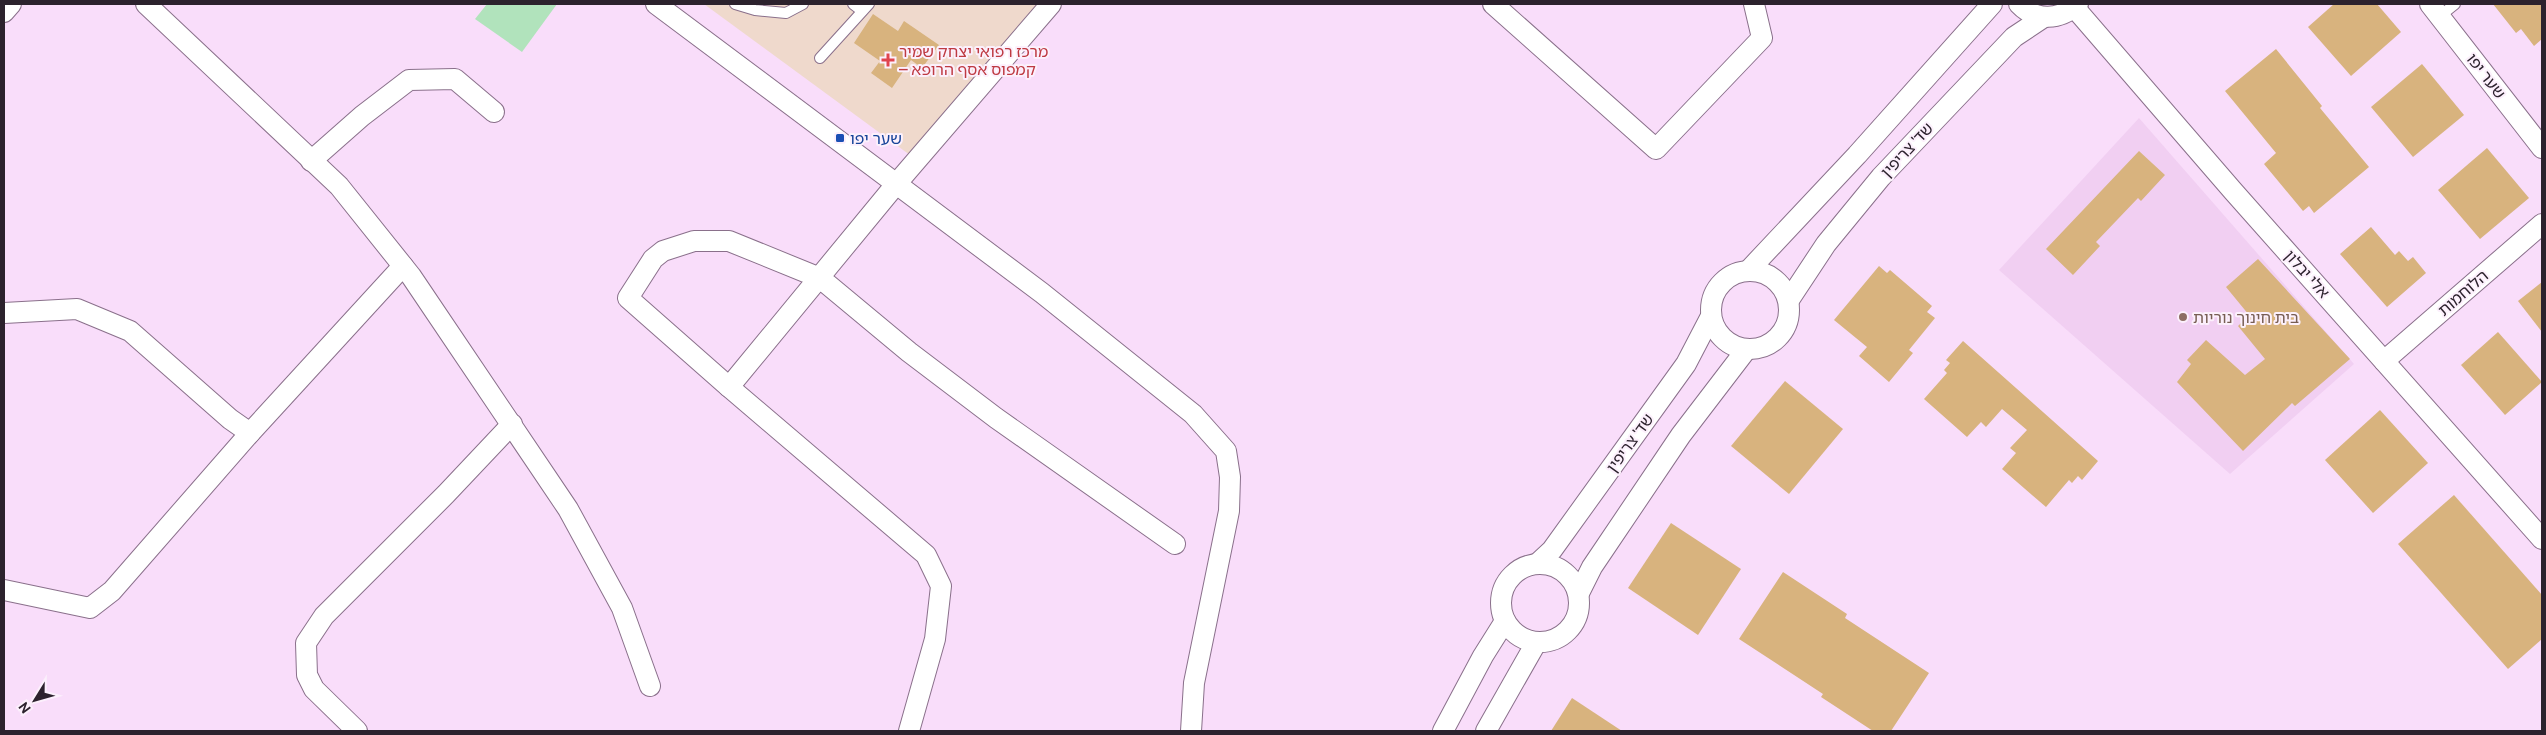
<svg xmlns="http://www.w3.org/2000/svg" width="2546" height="735" font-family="Cabin,'Noto Sans Hebrew',sans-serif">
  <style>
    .built { fill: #f1cff2 }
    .medical { fill: #efd9cc }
    .green { fill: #b1e3bc }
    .building { fill: #d8b37e }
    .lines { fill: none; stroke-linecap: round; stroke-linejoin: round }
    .lane-casing { stroke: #8a708b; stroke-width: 12 }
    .street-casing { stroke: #8a708b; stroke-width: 22 }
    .lane { stroke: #fff; stroke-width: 10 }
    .street { stroke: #fff; stroke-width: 20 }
    .health-dot { fill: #e0444e; stroke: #fcf0fc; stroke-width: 2 }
    .transit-dot { fill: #1a4fb4; stroke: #fcf0fc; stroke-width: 2 }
    .education-dot { fill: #8d6e63; stroke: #fcf0fc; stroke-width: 2 }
    .labels { text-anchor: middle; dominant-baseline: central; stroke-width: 4; stroke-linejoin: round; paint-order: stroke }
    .health-label { font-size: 16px; fill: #be3a42; stroke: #fcf0fc; text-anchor: start }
    .street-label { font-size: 16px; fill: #2c222d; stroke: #fcf0fc }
    .transit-label { font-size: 16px; fill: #164399; stroke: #fcf0fc; text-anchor: start }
    .education-label { font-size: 16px; fill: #785e54; stroke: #fcf0fc; text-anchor: start }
  </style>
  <rect width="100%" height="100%" fill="#f9ddfa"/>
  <polygon class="built" points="2139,118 2354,364 2230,474 1999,270"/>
  <polygon class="medical" points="704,4 1041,4 914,158"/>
  <polygon class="green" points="487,4 557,4 522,52 475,19"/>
  <g class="building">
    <polygon points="2334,4 2377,4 2401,32 2351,76 2308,27"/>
    <polygon points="2493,4 2542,4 2542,39 2534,46 2521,29 2516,33"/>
    <polygon points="873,14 898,31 904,21 939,45 922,68 911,60 892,88 871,73 880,61 854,43"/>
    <polygon points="2276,49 2322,106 2320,108 2369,167 2314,213 2309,206 2303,211 2264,164 2276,153 2225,91"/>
    <polygon points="2422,64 2464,115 2413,157 2371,107"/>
    <polygon points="2487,148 2529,198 2480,239 2438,190"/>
    <polygon points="2139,151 2165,175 2141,201 2138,198 2096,242 2100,246 2073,275 2046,249"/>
    <polygon points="2371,227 2395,255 2399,251 2408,261 2413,257 2426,273 2387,307 2340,254"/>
    <polygon points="2258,259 2350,359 2295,406 2292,403 2243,451 2177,382 2191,364 2187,360 2206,340 2245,375 2265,359 2238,326 2249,315 2226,287"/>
    <polygon points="1879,266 1887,273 1890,270 1932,306 1927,312 1935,318 1909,350 1913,353 1889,382 1859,356 1867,347 1834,320"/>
    <polygon points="2542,282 2542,332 2518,301"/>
    <polygon points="2498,332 2542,382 2505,415 2461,365"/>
    <polygon points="1963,341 2098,461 2082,480 2078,476 2072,483 2069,480 2046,507 2002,469 2016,453 2010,448 2027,430 2002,409 1986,427 1981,422 1967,437 1924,399 1947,373 1944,370 1950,363 1946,360"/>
    <polygon points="1785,381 1843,429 1789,494 1731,446"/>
    <polygon points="2380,410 2428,463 2373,513 2325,460"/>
    <polygon points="2454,495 2542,595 2542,639 2508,669 2398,544"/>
    <polygon points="1671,523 1741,569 1698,635 1628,588"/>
    <polygon points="1783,572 1847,614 1845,618 1929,673 1891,731 1873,731 1821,697 1823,694 1739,639"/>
    <polygon points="1572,698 1622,731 1551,731"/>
  </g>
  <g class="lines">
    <defs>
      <g id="lane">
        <polyline points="735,4 755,10 786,13 803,4"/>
        <polyline points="853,4 862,11"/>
        <polyline points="2440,16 2455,4"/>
        <polyline points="820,58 869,4"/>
      </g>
      <g id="street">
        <polyline points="146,4 339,186 411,276 568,509 622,608 650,686"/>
        <polyline points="656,4 1042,293 1193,414 1226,451 1230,477 1229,511 1194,683 1191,731"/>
        <polyline points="1051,4 897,183 729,387 628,298 653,259 663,251 694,241 729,241 820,278 909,352 996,418 1175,544"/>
        <polyline points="1493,4 1656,149 1762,38 1754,4"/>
        <path d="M2019 4C2036 22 2060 20 2078 4"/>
        <polyline points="2430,4 2542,148"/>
        <polyline points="2074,7 2233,191 2542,539"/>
        <polyline points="4,12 11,4"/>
        <polyline points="311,161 362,116 409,80 455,79 494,112"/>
        <circle cx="1750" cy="310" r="39"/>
        <polyline points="1748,271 1857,155 1992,4"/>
        <polyline points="1789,300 1826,244 1881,177 2014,37 2044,17"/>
        <polyline points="4,313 77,309 130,331 230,419 250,433"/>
        <polyline points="2384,361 2542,224"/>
        <polyline points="729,387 926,555 941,586 935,639 909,731"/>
        <polyline points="1538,563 1552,550 1686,364 1711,316"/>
        <circle cx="1540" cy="603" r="39"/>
        <polyline points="4,590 90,608 112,591 250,433 403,266"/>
        <polyline points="1579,593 1592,567 1681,435 1746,350"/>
        <polyline points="357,731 314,689 307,675 306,643 324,616 446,494 512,424"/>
        <polyline points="1443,731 1483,656 1505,621"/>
        <polyline points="1486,731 1536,643"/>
      </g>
    </defs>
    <use href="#lane" class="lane-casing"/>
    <use href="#street" class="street-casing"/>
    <use href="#lane" class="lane"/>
    <use href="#street" class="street"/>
  </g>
  <path class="health-dot" d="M885.5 52.5h5v5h5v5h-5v5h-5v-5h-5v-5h5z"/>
  <rect class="transit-dot" x="835" y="133" width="10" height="10" rx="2.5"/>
  <circle class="education-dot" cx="2183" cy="317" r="5"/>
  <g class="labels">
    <g class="health-label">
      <text x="899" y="51">מרכז רפואי יצחק שמיר<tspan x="899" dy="18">– קמפוס אסף הרופא</tspan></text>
    </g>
    <g class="street-label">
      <text transform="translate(2486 76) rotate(52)">שער יפו</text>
      <text transform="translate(1907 150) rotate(-47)">שד' צריפין</text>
      <text transform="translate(2307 274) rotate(48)">אלי יבלון</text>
      <text transform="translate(2463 293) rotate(-41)">הלוחמות</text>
      <text transform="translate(1630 443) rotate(-54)">שד' צריפין</text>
    </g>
    <g class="transit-label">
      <text x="850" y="138">שער יפו</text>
    </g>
    <g class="education-label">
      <text x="2193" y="317">בית חינוך נוריות</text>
    </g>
  </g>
  <rect width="2546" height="735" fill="none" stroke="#2c222d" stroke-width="10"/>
  <g transform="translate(35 700) rotate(233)" stroke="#fcf0fc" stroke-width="4" paint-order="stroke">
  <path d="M0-4L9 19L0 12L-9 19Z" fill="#2c222d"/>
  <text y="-8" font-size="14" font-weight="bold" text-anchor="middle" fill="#2c222d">N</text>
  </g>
</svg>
